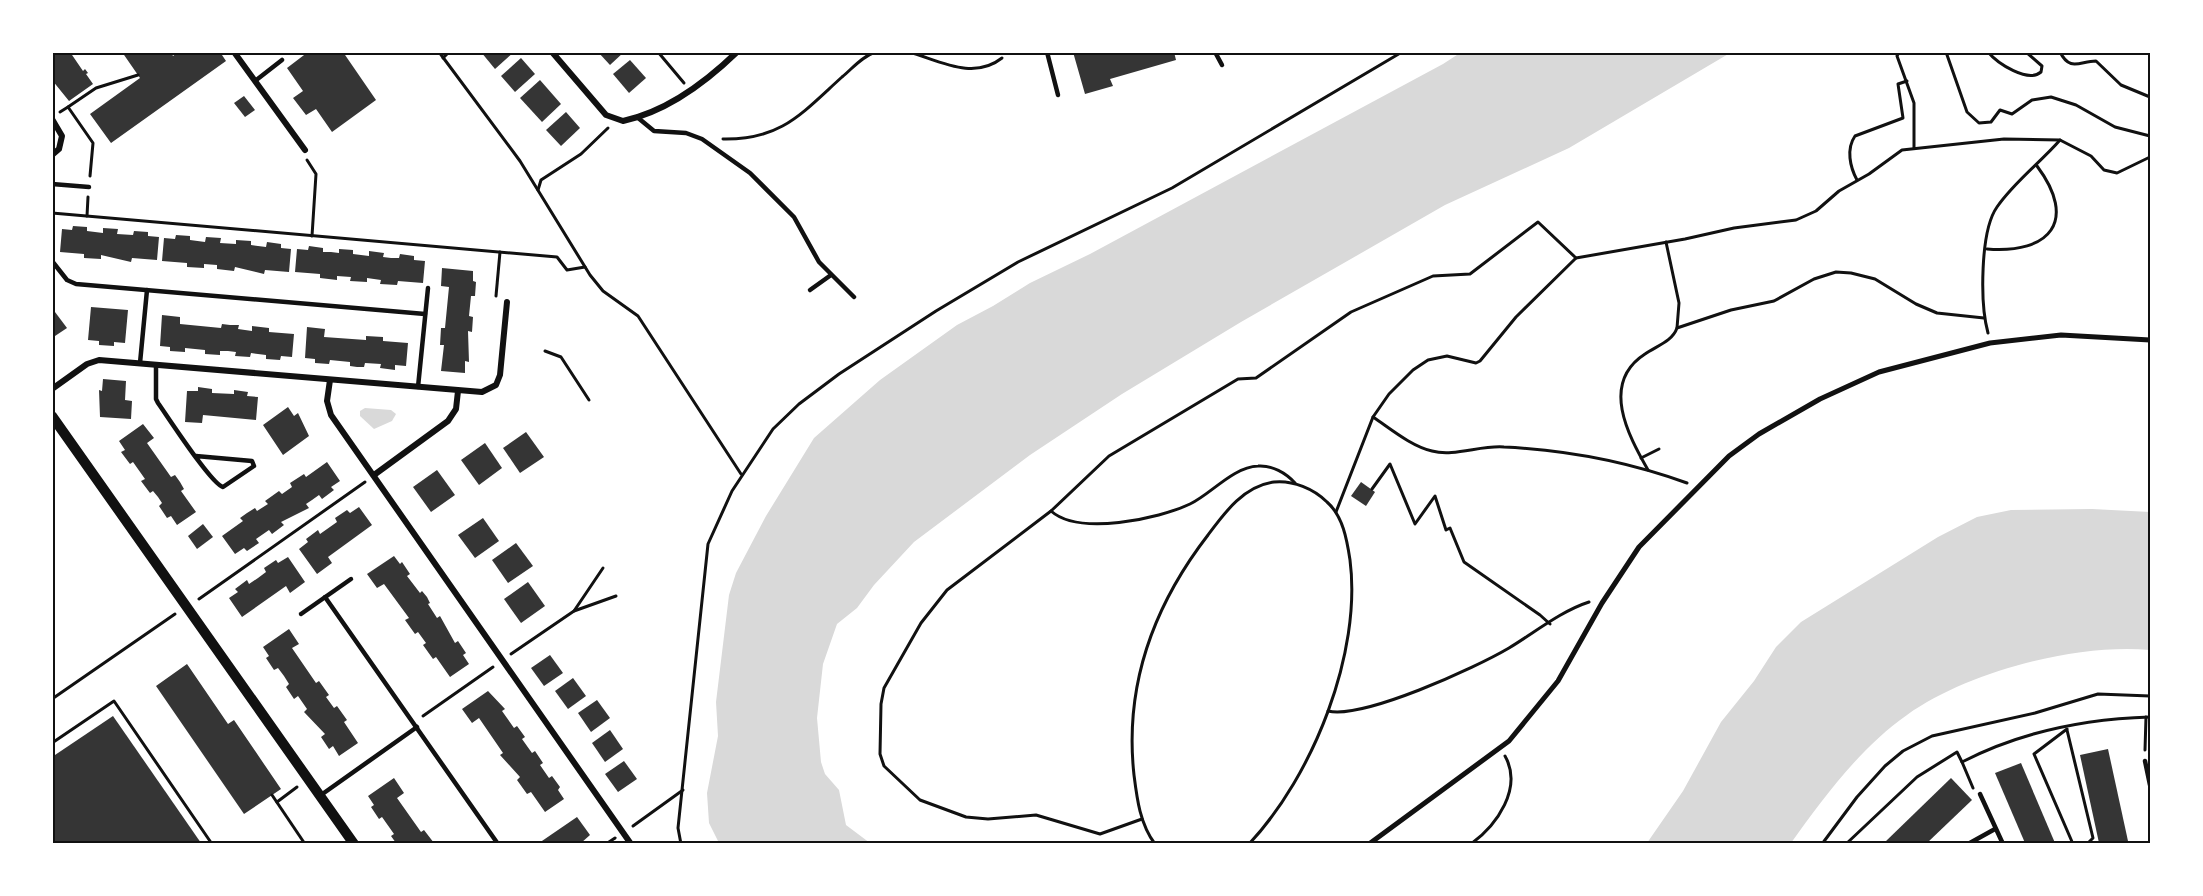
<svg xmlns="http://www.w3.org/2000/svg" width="2203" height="896" font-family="'Space Grotesk',sans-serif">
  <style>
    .water { fill: #d9d9d9 }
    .building { fill: #353535 }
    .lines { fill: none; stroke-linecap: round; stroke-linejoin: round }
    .path { stroke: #111; stroke-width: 3 }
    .service { stroke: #111; stroke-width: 4.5 }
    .pedestrian { stroke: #111; stroke-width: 5 }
    .minor { stroke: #111; stroke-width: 6 }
    .tertiary { stroke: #111; stroke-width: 10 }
    .neatline { fill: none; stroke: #111; stroke-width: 2 }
  </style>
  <rect width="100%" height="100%" fill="#fff"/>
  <g class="water">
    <polygon points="1460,53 1730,53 1569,148 1445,205 1241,322 1122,394 1030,455 914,542 874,585 857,608 837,624 823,664 817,718 821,762 825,774 839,790 846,825 870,843 719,843 709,823 707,793 718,736 716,702 729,595 736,573 766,516 814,438 880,380 957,325 993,306 1030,283 1090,254 1443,64"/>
    <polygon points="365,408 391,410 396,414 392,421 374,429 360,416 360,411"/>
    <path d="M2092 509 2150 512V650C2077 643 1967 672 1907 715 1861 747 1823 798 1791 843H1647L1683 791 1721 722 1754 681 1776 647 1801 622 1938 537 1977 517 2011 510Z"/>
  </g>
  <g class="building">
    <polygon points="52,52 70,52 83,71 85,69 88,73 86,74 93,84 69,101 52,80"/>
    <polygon points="122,52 171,52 173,56 178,52 220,52 226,61 111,143 90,114 140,78"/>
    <polygon points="308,52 343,52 376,100 332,132 316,109 306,115 293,98 303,91 287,68"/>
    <polygon points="481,52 514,52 495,69"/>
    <polygon points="598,52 624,52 610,65"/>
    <polygon points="1073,52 1098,52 1098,55 1174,52 1176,60 1110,79 1113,86 1085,94"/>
    <polygon points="521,58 535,74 515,92 501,76"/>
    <polygon points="630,60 646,78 629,93 613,74"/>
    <polygon points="540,80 561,104 542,122 520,98"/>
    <polygon points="244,96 255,110 245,117 234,103"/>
    <polygon points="566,112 580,128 561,146 546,130"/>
    <polygon points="73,226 87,227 87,231 103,233 103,228 118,229 117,234 133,235 134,231 148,232 148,236 159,237 157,260 132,258 131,262 101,255 101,259 84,258 84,254 60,252 62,229 72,230"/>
    <polygon points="176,235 190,236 190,240 205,242 206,237 221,238 220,243 236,244 236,240 251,241 251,245 266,247 267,242 281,244 281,248 291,249 289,272 265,270 264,274 235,267 234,271 217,269 217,265 204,264 204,268 187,267 187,263 162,261 164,238 175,239"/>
    <polygon points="309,246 323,248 323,252 331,252 339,253 339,249 353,250 353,254 369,256 369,251 384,253 383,257 391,258 399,258 400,254 414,256 414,260 425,261 423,283 398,281 397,285 380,284 381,280 367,278 367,282 350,281 351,277 337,276 337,280 320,278 320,274 295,272 297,249 308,250"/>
    <polygon points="442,268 473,271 473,281 476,282 475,296 471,296 469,316 473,317 472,332 468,331 469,362 465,361 465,373 441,371 444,345 440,345 441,328 445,328 449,287 441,286"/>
    <polygon points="91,307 128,310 125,343 114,342 114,346 99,345 99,341 88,340"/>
    <polygon points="52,308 67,328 52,338"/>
    <polygon points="162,315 180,317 180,324 221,328 222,324 230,325 239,325 238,329 252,331 252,326 269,328 269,332 294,334 292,357 281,356 280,360 266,359 266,355 251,353 250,357 235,356 236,352 228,351 220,351 220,355 205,354 205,350 185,348 185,352 170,351 170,347 160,346"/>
    <polygon points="307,327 325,329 324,337 366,340 366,336 383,337 383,341 408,343 406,366 395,365 395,370 380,368 381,364 365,363 364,367 357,367 350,366 350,362 330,360 329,364 315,363 315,359 305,358"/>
    <polygon points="103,379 126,381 125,400 132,401 131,419 100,417 99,390 102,391"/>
    <polygon points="198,387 212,389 212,393 234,394 234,390 248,392 247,396 258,397 256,420 203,415 202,423 185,422 187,391 198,391"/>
    <polygon points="288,407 294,416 298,413 309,436 283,455 263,425"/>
    <polygon points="143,424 154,438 147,443 171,477 175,475 180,482 184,489 181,491 196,512 177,525 171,516 167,518 159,506 162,503 158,497 153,491 150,493 141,481 145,479 133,462 130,464 121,452 125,450 119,441"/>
    <polygon points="526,432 544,457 520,473 503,448"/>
    <polygon points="485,443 502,468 479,485 461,460"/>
    <polygon points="327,462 340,481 331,487 334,490 322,499 319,495 312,500 306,504 309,508 281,522 284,525 272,534 269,530 256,539 259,543 247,551 244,548 235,554 222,536 243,521 240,518 247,513 255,508 257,511 268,504 265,501 279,491 282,494 292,487 290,483 304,474 306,477"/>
    <polygon points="437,470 455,495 431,512 413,487"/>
    <polygon points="1361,482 1375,492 1366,506 1351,496"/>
    <polygon points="359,507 372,525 328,557 332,563 317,574 299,549 308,542 306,539 318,530 320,534 337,522 335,518 347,510 350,513"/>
    <polygon points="483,518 499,541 475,558 458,535"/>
    <polygon points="203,524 213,537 197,549 188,536"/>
    <polygon points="516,543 533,566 508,583 492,560"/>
    <polygon points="394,556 400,564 402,562 410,574 407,576 420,593 422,591 427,597 430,603 428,604 437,618 440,616 455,643 458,641 466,653 463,655 469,664 450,677 436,657 433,659 423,645 426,643 418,632 415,634 405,620 409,618 384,584 377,588 367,574"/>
    <polygon points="288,557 305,582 290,593 286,586 242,617 229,598 238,592 235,589 247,580 249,584 258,578 266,572 264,568 276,560 278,563"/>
    <polygon points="528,582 545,606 521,623 504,599"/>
    <polygon points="289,629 299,644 292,648 316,683 319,681 329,695 326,697 334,708 337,706 347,720 344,722 358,743 339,756 333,746 329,749 321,737 325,734 304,712 307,709 298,696 294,699 286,687 289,684 284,676 278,668 274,670 266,658 269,656 263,647"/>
    <polygon points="550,655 563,673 544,686 531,668"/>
    <polygon points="187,664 228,724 234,720 281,789 244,814 156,686"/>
    <polygon points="573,678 586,696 568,709 555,691"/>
    <polygon points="488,691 505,709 502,711 514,728 517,726 525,737 522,739 532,753 535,751 543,763 540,765 549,778 552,776 560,787 558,790 564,799 545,812 531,792 527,794 517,780 520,777 500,755 503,753 479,718 472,723 462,709"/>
    <polygon points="597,700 610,718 591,732 578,713"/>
    <polygon points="113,716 201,843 52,843 52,757"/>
    <polygon points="610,730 623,749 605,762 592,743"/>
    <polygon points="2108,749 2128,841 2099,843 2080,755"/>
    <polygon points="624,761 637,779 618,792 605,774"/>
    <polygon points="2021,763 2055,843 2025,843 1995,773"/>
    <polygon points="394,778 404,793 397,798 421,832 424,830 434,843 396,843 391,836 394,834 382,817 379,819 371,807 374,805 368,796"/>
    <polygon points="1951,778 1972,800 1927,843 1884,843"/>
    <polygon points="577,817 590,835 581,843 539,843"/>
  </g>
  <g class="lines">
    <g class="path">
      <polyline points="439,52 520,161 590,275 603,291 638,316 741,474"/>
      <polyline points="658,52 684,83"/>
      <path d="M909 52C938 60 973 81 1002 58"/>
      <polyline points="1899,52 1897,56 1914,103 1914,148"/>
      <polyline points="1946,52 1967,112 1979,123 1991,122 2000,110 2012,114 2032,100 2051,97 2076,105 2115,127 2150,136"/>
      <path d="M1988 52C1998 64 2028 83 2041 72L2042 66 2026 52"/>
      <path d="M2060 52C2070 72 2080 61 2096 61L2121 85 2150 97"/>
      <polyline points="443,58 449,52"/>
      <polyline points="68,107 96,88 138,75"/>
      <polyline points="60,112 68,107 93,143 90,176"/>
      <path d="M723 139C781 140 801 114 842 77 853 68 860 58 875 52"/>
      <polyline points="307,160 316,174 312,236"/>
      <path d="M1857 180C1850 167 1846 149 1855 136L1903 118 1898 84 1907 81"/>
      <polyline points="538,190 541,180 581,154 608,128"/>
      <polyline points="52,213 557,257 567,270 585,267"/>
      <polyline points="87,216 88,197"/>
      <polyline points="1666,242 1679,303 1677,328"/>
      <path d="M1987 249C2050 254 2078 221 2037 166"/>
      <polyline points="496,296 500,252"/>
      <path d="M1988 333C1980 304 1980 231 1997 207 2014 182 2041 162 2060 140"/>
      <polyline points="545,351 561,357 589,400"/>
      <path d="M1373 417C1391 429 1411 446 1432 451 1454 457 1481 445 1504 447 1567 450 1629 462 1687 483"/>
      <polyline points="1641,458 1659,449"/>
      <path d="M1648 470C1628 435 1600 383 1645 354 1656 346 1672 342 1677 328L1731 310 1774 301 1814 279 1836 272 1851 273 1875 279 1916 304 1937 313 1984 318"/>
      <polyline points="1372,489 1390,464 1415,524 1435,496 1446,530 1450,528 1464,562 1540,615 1550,624"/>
      <path d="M1051 511C1079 536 1158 519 1190 504 1211 494 1233 467 1258 466 1272 465 1286 473 1295 483"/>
      <polyline points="1336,512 1373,417 1389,394 1413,370 1428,360 1447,356 1476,363 1480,361 1516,317 1576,258 1685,239 1734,228 1796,220 1816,211 1839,191 1869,174 1902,150 2004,139 2060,140 2091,156 2104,170 2117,173 2150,157"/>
      <polyline points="199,599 365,482"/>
      <polyline points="574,611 603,568"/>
      <polyline points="511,654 574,611 616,596"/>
      <polyline points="52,699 175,614"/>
      <path d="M1328 711C1364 719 1475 668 1509 648 1534 633 1561 611 1589 602"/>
      <polyline points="423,716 493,667"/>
      <polyline points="2067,729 2034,754 2073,844"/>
      <polyline points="2067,730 2093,838 2087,844"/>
      <polyline points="52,743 114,701 212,844"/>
      <polyline points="2145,750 2146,717"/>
      <polyline points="1962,762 1973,788"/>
      <polyline points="272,795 305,844"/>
      <polyline points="277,802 297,787"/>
      <polyline points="1142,819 1100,834 1036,815 988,819 966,817 920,800 884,766 880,754 881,704 884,688 921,623 947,590 1051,511 1109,456 1238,379 1256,378 1351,312 1433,276 1470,274 1538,222 1576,258"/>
      <polyline points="633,826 683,790"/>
      <polyline points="606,844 615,838"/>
      <polyline points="681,844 678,828 708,544 732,491 773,429 799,404 839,374 936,311 1018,262 1172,188 1402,52"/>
      <path d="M1155 844C1140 824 1137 799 1134 775 1124 685 1154 605 1208 535 1225 512 1244 486 1274 482 1293 480 1314 489 1327 502 1343 516 1347 540 1350 560 1362 653 1313 776 1249 844"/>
      <path d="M1471 844C1497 825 1523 788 1505 756"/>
      <polyline points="1822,844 1857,797 1885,766 1903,751 1932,736 2035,713 2098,694 2150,696"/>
      <path d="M1846 844 1917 777 1957 752 1962 762C2022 731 2084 719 2150 717"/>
    </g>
    <g class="service">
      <polyline points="1047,52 1058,95"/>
      <polyline points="1215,52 1222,65"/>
      <polyline points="255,81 282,60"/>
      <polyline points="637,117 654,131 686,133 702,139 750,173 794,217 819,262 854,297"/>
      <polyline points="52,184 89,187"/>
      <polyline points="52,261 67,280 76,284 425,314"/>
      <polyline points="810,290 831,275"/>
      <polyline points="140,363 147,290"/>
      <path d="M156 365V399L158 403C168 417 211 484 223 487L254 466 252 461 196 456"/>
      <polyline points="418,387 428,288"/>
      <polyline points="325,597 498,844"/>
      <polyline points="301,614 351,579"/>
      <polyline points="2145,761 2150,785"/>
      <polyline points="1980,794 2003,844"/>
      <polyline points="321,795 417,727"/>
      <polyline points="1968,844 1995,829"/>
    </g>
    <polyline class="pedestrian" points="1369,844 1509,741 1558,681 1602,603 1639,547 1729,456 1759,434 1820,399 1879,372 1990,343 2061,335 2150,340"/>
    <g class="minor">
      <polyline points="234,52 305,150"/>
      <path d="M552 52 606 115 623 121C665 112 706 82 737 52"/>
      <polyline points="52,119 62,136 59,149 52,155"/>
      <polyline points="330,380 327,401 331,415 631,844"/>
      <polyline points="52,389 87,364 99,360 482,392 496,385 500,375 507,302"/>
      <polyline points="374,475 448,421 456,409 458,391"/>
    </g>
    <polyline class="tertiary" points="52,416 354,844"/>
  </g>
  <rect width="2203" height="896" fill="none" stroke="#ffffff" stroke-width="108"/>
  <rect x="54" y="54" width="2095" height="788" class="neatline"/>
</svg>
